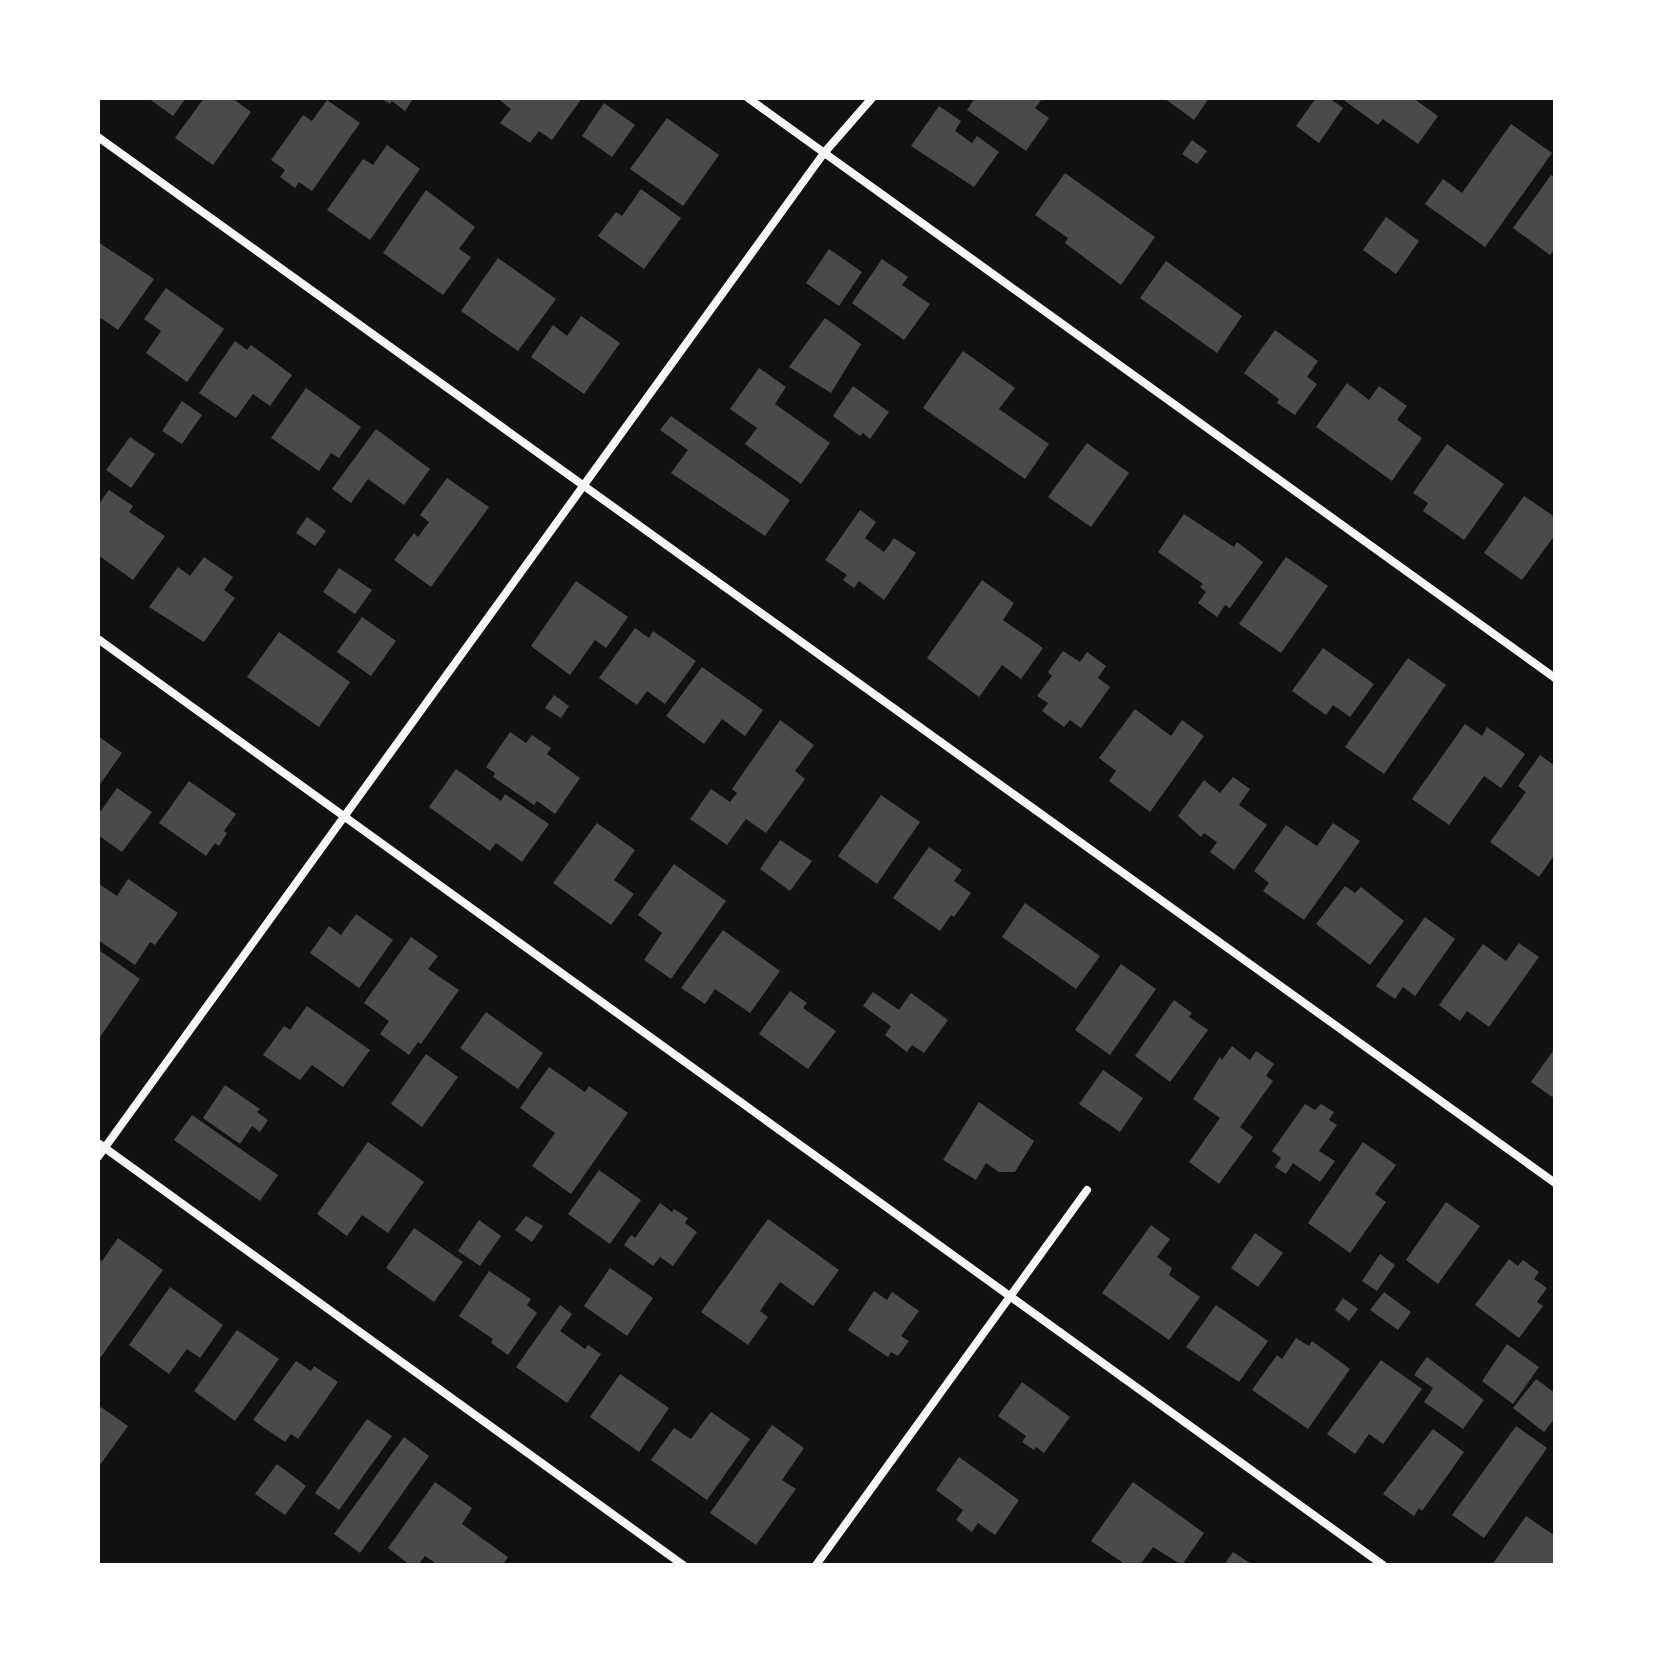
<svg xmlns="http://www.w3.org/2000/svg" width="1653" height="1663" font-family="Manrope,sans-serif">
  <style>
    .building { fill: #4a4a4a }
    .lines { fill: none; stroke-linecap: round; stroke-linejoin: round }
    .minor { stroke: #f5f5f5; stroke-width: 8 }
  </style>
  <rect width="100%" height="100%" fill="#111"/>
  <g class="building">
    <polygon points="148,98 186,98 173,116"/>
    <polygon points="204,98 232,98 251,112 213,165 175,138"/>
    <polygon points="380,98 410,98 412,100 405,111 392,101 390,104"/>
    <polygon points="497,98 582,98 552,140 539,131 530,143 500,123 511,109"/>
    <polygon points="975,98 1043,98 1035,108 1049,118 1026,151 967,110"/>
    <polygon points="1164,98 1209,98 1194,120"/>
    <polygon points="1316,98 1329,98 1343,108 1319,143 1296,126"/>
    <polygon points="1341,98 1413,98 1438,116 1418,144 1383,119 1378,125"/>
    <polygon points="327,100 360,123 312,191 299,182 295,188 280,177 285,170 271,160 303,115 312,121"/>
    <polygon points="604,103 635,125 612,157 582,136"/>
    <polygon points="939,106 961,121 955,131 972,143 977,136 999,152 974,187 911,146"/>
    <polygon points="667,118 719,155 683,206 630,169"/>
    <polygon points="1511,124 1552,153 1485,247 1425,204 1443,179 1462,193"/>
    <polygon points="1192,140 1207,151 1197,164 1182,154"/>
    <polygon points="387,145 420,169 370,240 327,210 363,159 373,165"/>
    <polygon points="1065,173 1155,237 1121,285 1065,243 1068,238 1035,215"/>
    <polygon points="1551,175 1555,178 1555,248 1550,255 1513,228"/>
    <polygon points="641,189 681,218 644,269 598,236 616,212 622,216"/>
    <polygon points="426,190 475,227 459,249 471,257 443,295 383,253"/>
    <polygon points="1386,217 1419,241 1396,274 1363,250"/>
    <polygon points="98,242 154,279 118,330 101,318 98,322"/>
    <polygon points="829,249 862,272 839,306 806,283"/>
    <polygon points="498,258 556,299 518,351 461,311"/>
    <polygon points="882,259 908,277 902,285 930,304 904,340 852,303"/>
    <polygon points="1166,261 1242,316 1217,353 1140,298"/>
    <polygon points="166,288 224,329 187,382 146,353 161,331 144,319"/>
    <polygon points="581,316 620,343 584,394 531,357 553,325 567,336"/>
    <polygon points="825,318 861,344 831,393 789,367"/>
    <polygon points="1275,330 1318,361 1307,377 1317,384 1295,415 1277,403 1279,399 1244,373"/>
    <polygon points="235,341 247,350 251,345 292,375 270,406 253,394 236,418 199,393"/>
    <polygon points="963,351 1015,388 999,409 1049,444 1025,479 923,408"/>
    <polygon points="759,368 786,387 775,404 830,443 801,484 745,444 757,428 730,409"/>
    <polygon points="1347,383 1369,400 1379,386 1407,406 1397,420 1422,438 1392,481 1316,427"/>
    <polygon points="853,386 889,412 870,439 863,433 860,436 833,416"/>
    <polygon points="306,388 361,427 339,458 331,453 319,471 271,438"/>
    <polygon points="182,401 202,415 182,444 162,431"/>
    <polygon points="671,416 790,500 765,536 671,473 688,450 660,430"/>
    <polygon points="376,429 430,469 404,505 368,479 351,503 332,489"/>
    <polygon points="130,437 155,454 131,488 106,470"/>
    <polygon points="1087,443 1129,473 1091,527 1048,497"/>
    <polygon points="1447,444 1504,484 1464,540 1423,511 1428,503 1413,493"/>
    <polygon points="447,478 489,507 431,587 394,560 414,533 418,537 429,522 420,515"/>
    <polygon points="109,490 133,506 129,512 165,536 133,580 98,555 98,505"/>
    <polygon points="1524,496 1555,517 1555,535 1522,580 1484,553"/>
    <polygon points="860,510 876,522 865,538 884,552 894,538 916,553 884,600 859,581 854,588 843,580 847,575 825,560"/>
    <polygon points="1184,514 1234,547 1237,542 1263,562 1230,608 1225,605 1217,617 1198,603 1206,592 1200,587 1203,584 1158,552"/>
    <polygon points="307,517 326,531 315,546 296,533"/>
    <polygon points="204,557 233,577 224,590 235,598 204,642 149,607 178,567 190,576"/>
    <polygon points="1286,557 1328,586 1281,653 1239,624"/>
    <polygon points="339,568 372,590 355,614 323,592"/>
    <polygon points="982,580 1014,603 1003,620 1043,648 1021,679 1002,665 979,697 927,658"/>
    <polygon points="576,581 628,617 606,648 595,640 570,675 531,646"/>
    <polygon points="362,617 396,641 371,676 337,652"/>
    <polygon points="635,628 649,638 653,631 696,661 665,704 647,691 637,705 599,678"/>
    <polygon points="279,632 350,682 319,727 247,677"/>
    <polygon points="1323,648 1374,684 1350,717 1333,705 1326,715 1292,691"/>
    <polygon points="1063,651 1080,662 1087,652 1106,666 1098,678 1110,687 1081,728 1070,720 1064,727 1042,711 1048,703 1037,696 1052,676 1048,672"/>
    <polygon points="1408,658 1446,685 1384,774 1345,747"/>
    <polygon points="702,667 763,710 745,736 722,719 704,744 666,716"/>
    <polygon points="554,695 569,706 561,718 545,708"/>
    <polygon points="1135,709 1171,736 1182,720 1204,736 1150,812 1109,781 1116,771 1099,758"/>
    <polygon points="780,720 814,745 795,771 805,779 766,833 746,819 727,845 690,819 711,789 730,802 737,793 732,789"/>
    <polygon points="1465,724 1482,736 1487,727 1525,754 1501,788 1484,776 1449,825 1412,799"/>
    <polygon points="510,732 526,743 532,735 551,748 547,754 580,778 555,814 537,801 534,805 493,777 495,773 486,767"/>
    <polygon points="98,736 122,753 98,787"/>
    <polygon points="1540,755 1555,766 1555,854 1539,877 1490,842 1526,792 1518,786"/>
    <polygon points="456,769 501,801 505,794 549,824 522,862 496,843 490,851 429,807"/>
    <polygon points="1233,777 1250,789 1239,805 1267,825 1234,870 1210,852 1217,842 1204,833 1201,837 1178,816 1204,780 1220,793"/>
    <polygon points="189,781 236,814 224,831 227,833 219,846 215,843 206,856 159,823"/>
    <polygon points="117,788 152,812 122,852 98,835 98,815"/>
    <polygon points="881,795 920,822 877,884 838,856"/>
    <polygon points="597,823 635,850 614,880 634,894 611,925 553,883"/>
    <polygon points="1333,823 1360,841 1304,920 1263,891 1269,883 1254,871 1286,825 1317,846"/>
    <polygon points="780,840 812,861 790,891 760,869"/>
    <polygon points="929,847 962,870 954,881 971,893 954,917 951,915 940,931 893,898"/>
    <polygon points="674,864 726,901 671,979 644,960 662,933 638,915"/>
    <polygon points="128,879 178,913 155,945 150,942 135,965 98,940 98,886 99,884 117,896"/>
    <polygon points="1345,886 1355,893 1361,887 1404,921 1370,965 1316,924"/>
    <polygon points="1025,903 1100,956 1076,989 1002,937"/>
    <polygon points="356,914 393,940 359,988 310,953 329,926 341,935"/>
    <polygon points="1425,917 1455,939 1415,996 1403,987 1395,999 1376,986"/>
    <polygon points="723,930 780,971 750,1013 715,989 705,1004 681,988"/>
    <polygon points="411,937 438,956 428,969 459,990 421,1044 418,1042 409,1055 380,1034 389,1021 364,1003"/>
    <polygon points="1519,943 1539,957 1489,1027 1467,1011 1460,1021 1439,1005 1483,944 1506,961"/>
    <polygon points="99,950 140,979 98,1040 98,952"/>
    <polygon points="1121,964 1156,989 1110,1055 1075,1030"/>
    <polygon points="790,991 807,1003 803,1008 836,1031 808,1069 759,1034"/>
    <polygon points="873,992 899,1010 911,993 948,1020 924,1053 912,1045 907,1052 885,1035 891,1026 863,1006"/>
    <polygon points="1174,1000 1192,1013 1189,1017 1208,1030 1170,1082 1135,1056"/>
    <polygon points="307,1006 370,1050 343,1087 312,1065 300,1080 263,1055 284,1026 290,1030"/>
    <polygon points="486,1012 543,1053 518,1089 460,1048"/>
    <polygon points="1232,1046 1250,1060 1256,1051 1274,1064 1266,1076 1273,1081 1240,1127 1253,1137 1219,1184 1189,1162 1220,1118 1193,1099 1220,1057 1222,1060"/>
    <polygon points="1555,1048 1555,1099 1531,1082"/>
    <polygon points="426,1054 458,1077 422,1127 391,1104"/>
    <polygon points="549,1067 585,1092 589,1086 628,1113 571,1194 532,1166 555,1133 520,1108"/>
    <polygon points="1103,1070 1143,1098 1120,1132 1079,1104"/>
    <polygon points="225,1085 260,1109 257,1112 268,1120 260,1132 252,1126 240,1144 203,1118"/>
    <polygon points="979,1102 1034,1141 1015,1172 999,1172 986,1163 976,1180 943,1160"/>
    <polygon points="1305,1104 1315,1110 1321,1104 1334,1112 1329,1120 1337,1125 1319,1151 1335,1161 1320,1182 1293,1163 1286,1174 1275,1167 1281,1158 1272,1151"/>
    <polygon points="192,1115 278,1175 260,1201 174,1140"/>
    <polygon points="368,1142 424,1182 388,1233 362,1215 347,1236 317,1214"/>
    <polygon points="1363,1142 1396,1165 1375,1194 1386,1202 1350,1253 1308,1223"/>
    <polygon points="599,1170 641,1200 610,1244 568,1214"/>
    <polygon points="1446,1202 1480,1226 1438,1284 1406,1260"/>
    <polygon points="660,1203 672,1212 674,1209 688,1218 685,1223 697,1232 673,1266 660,1257 653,1266 624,1245 631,1235 635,1238"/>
    <polygon points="526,1216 543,1226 532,1242 515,1230"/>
    <polygon points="768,1219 839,1270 813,1306 780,1282 760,1311 768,1317 748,1345 701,1312"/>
    <polygon points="479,1220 501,1236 480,1266 458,1251"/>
    <polygon points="1151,1225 1170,1239 1157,1257 1172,1268 1169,1275 1200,1297 1169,1340 1102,1293"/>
    <polygon points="414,1228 463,1262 434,1302 386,1268"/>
    <polygon points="1255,1233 1283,1253 1258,1287 1231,1268"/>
    <polygon points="118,1238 163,1270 98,1361 98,1259 102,1261"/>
    <polygon points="1380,1254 1395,1265 1377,1291 1362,1281"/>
    <polygon points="1509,1259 1518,1266 1523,1260 1539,1272 1534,1279 1547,1288 1537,1302 1543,1306 1519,1338 1475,1305"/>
    <polygon points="610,1268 653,1298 627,1336 584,1306"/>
    <polygon points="489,1271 531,1299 527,1305 537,1313 508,1355 491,1343 493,1339 459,1316"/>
    <polygon points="170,1287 223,1325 200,1358 187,1349 169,1374 129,1345"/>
    <polygon points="874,1291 887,1300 892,1292 919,1311 901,1336 909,1341 898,1356 891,1352 888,1357 848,1330"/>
    <polygon points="1384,1292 1411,1312 1398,1330 1370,1310"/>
    <polygon points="1343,1298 1358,1309 1349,1321 1335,1310"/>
    <polygon points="560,1305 572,1314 560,1331 585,1349 588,1345 601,1354 567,1403 516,1367"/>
    <polygon points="1216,1305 1268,1341 1239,1382 1186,1347"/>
    <polygon points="237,1330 279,1359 235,1421 194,1391"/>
    <polygon points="1296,1338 1309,1346 1312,1341 1350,1369 1308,1429 1252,1390 1277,1355 1282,1359"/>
    <polygon points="1507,1344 1539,1367 1513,1404 1482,1381"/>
    <polygon points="1427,1357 1484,1400 1463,1429 1424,1402 1433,1388 1414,1375"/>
    <polygon points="1381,1360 1422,1389 1383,1444 1369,1434 1355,1454 1327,1434"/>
    <polygon points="296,1361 311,1371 314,1366 338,1382 298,1439 291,1434 285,1442 253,1420"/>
    <polygon points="620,1374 669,1408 639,1452 590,1417"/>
    <polygon points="1536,1379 1555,1393 1555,1418 1544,1432 1513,1408"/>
    <polygon points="1022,1382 1070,1417 1044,1453 1036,1447 1034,1450 1022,1442 1026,1436 998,1416"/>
    <polygon points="98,1405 128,1426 100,1465 98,1464"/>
    <polygon points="711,1412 750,1439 707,1500 651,1460 674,1428 691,1439"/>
    <polygon points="367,1419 392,1436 339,1510 315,1493"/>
    <polygon points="772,1425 804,1448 782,1480 796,1489 756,1545 710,1513"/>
    <polygon points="1516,1426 1547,1448 1484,1538 1452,1515"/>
    <polygon points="1433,1429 1464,1452 1422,1511 1419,1508 1414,1516 1383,1494"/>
    <polygon points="404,1437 429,1456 360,1553 334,1534"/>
    <polygon points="959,1457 1019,1500 995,1535 978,1523 972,1532 956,1520 963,1510 936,1490"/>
    <polygon points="277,1464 306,1486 285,1515 255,1494"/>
    <polygon points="435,1482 472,1508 462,1524 508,1557 503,1565 438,1565 425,1556 418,1565 410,1565 388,1548"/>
    <polygon points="1133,1482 1204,1533 1182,1565 1153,1547 1140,1565 1126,1565 1091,1541"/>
    <polygon points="1526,1516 1555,1536 1555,1559 1551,1565 1492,1565"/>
    <polygon points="1233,1552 1253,1565 1224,1565"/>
  </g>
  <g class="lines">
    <g class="minor">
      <polyline points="748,98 1555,678"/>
      <polyline points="98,137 1555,1183"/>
      <polyline points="98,639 1383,1565"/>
      <polyline points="98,1143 683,1565"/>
      <polyline points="98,1157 824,153 872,98"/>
      <polyline points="816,1565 1087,1190"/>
    </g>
  </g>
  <rect width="1653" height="1663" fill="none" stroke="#ffffff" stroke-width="200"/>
</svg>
